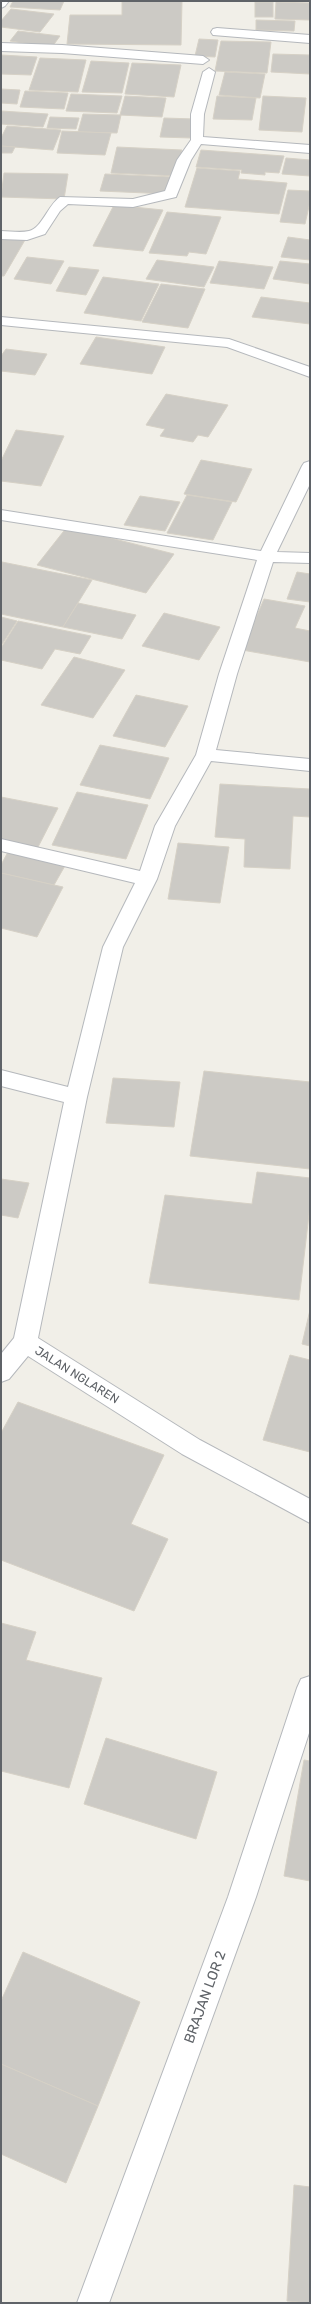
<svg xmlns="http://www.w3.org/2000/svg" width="311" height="2304" font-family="Rubik,sans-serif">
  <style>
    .building { fill: #cccac5; stroke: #d6d1c6 }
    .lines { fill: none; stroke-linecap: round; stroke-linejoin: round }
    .street-casing { stroke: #b5b8bc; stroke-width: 2 }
    .street { fill: #fff; fill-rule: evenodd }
    .labels { text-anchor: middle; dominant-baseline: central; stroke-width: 3; stroke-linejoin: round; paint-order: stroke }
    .street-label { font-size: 12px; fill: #5f6368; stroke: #fff }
    .near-street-label { font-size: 14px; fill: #5f6368; stroke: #fff }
  </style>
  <rect width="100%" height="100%" fill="#f1efe8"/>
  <g class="building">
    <polygon points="13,1 64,1 60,10 10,7"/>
    <polygon points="122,1 182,1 181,45 67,44 70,15 122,15"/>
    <rect x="255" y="2" width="18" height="15"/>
    <polygon points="276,2 310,3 310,20 275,19"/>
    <polygon points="11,9 54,14 40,32 1,27 1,21"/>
    <polygon points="256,20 295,21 294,31 256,30"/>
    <polygon points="18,31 60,36 52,47 10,41"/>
    <polygon points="199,39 218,40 215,57 195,56"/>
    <polygon points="221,41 271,42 267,73 215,71"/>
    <polygon points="273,54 310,55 310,74 271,72"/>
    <polygon points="1,55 37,57 31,75 1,74"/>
    <polygon points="40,58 86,60 78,92 29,90"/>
    <polygon points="91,61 129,63 122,93 82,92"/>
    <polygon points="132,63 181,65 174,97 125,94"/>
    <polygon points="225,72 265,74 260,98 219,95"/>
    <polygon points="1,89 20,90 17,104 1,103"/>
    <polygon points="25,91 68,93 64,109 20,107"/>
    <polygon points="71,94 122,96 117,113 66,111"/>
    <polygon points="125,96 166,98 162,117 120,115"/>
    <polygon points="217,96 256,98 252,120 213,119"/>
    <polygon points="263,96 306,98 302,132 259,130"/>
    <polygon points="1,111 48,114 43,127 1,124"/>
    <polygon points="83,114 121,115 117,133 78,132"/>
    <polygon points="50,117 79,118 76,129 47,128"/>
    <polygon points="164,118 195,119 191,138 160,137"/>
    <polygon points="7,126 61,130 53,150 1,146 1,138"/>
    <polygon points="62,131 111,133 105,155 57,153"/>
    <polygon points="1,146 15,147 12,153 1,153"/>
    <polygon points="117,147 182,150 177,176 111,173"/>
    <polygon points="201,150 284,156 279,173 265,172 265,175 241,173 242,170 196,167"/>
    <polygon points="286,158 310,160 310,176 282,174"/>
    <polygon points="197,168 240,171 238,179 287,183 279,214 185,207"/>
    <polygon points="4,173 68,174 64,199 1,197"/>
    <polygon points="105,174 173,177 170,194 100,191"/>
    <polygon points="288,190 310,191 310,202 305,224 280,222"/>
    <polygon points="114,205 163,210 143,251 93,246"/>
    <polygon points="167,212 221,217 206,254 189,252 187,256 149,253"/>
    <polygon points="1,237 25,240 4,276 1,276"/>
    <polygon points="288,237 310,240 310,260 281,257"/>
    <polygon points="27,257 64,261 51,284 14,279"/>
    <polygon points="157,260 214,267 204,287 146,279"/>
    <polygon points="219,261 273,267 264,289 210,283"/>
    <polygon points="280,261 310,264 310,284 273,279"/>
    <polygon points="69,267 99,270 86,295 56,291"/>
    <polygon points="103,277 159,284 141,321 84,313"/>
    <polygon points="161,284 205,289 188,328 142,322"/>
    <polygon points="261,297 310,303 310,324 252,317"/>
    <polygon points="96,337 165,347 152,374 80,364"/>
    <polygon points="6,349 47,354 35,375 1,371 1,356"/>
    <polygon points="166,394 228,405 208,437 198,435 193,442 160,436 165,429 146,425"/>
    <polygon points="16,430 64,436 41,486 1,481 1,461"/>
    <polygon points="201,460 252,469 236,502 184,494"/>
    <polygon points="187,495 232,502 213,540 167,533"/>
    <polygon points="140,496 180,502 165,531 124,525"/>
    <polygon points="67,527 174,554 146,593 37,565"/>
    <polygon points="2,562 92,580 63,627 1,614"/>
    <polygon points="297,572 310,574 310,602 287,599"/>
    <polygon points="264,599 305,606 295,628 310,631 310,662 242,650"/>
    <polygon points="78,603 136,615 122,639 63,627"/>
    <polygon points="164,613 220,627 199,660 142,646"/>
    <polygon points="1,617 17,621 1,646"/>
    <polygon points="18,621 91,636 80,654 55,649 42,669 1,660 1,648"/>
    <polygon points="74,657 125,670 93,718 41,705"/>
    <polygon points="136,695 188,706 165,747 113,736"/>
    <polygon points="100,745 169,758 150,799 80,785"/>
    <polygon points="220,784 310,789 310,817 293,816 290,869 244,867 245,839 215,837"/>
    <polygon points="77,792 148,805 126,859 52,845"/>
    <polygon points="1,797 58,808 37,849 1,842"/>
    <polygon points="178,843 229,847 220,903 168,899"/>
    <polygon points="9,850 66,864 54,885 1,873 1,865"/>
    <polygon points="1,873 63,887 37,937 1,928"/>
    <polygon points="204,1071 310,1082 310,1169 190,1156"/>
    <polygon points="113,1078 180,1082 174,1127 106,1123"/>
    <polygon points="257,1172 310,1178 310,1206 299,1300 149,1283 165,1195 252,1204"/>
    <polygon points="1,1179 29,1183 18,1218 1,1215"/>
    <polygon points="310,1310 310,1346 302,1344"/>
    <polygon points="290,1355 310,1360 310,1452 263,1440"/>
    <polygon points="18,1402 164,1455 131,1524 168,1539 134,1611 1,1560 1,1433"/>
    <polygon points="1,1623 36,1632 26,1660 102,1678 69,1788 1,1771"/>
    <polygon points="106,1738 217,1772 196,1839 84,1804"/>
    <polygon points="304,1760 310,1761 310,1881 284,1876"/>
    <polygon points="23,1952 140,2002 98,2106 1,2064 1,2001"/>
    <polygon points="1,2064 98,2106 66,2183 1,2154"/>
    <polygon points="294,2185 310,2187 310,2303 287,2301"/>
  </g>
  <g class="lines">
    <defs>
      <g id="street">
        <polygon points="1,1 9,1 5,6 1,8"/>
        <polygon points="217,28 310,35 310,43 213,35 211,32 213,29"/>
        <polygon points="1,43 62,45 203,56 209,60 203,64 62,53 1,51"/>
        <path d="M209 68 215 72 204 114 203 137 310 145V153L201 144 191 160 176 197 133 207 68 204 60 211 45 234 27 240 1 239V231C10 231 20 233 29 231 42 228 48 205 60 197L133 199 165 191 177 160 191 140V114L203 72Z"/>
        <polygon points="1,317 229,339 310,367 310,377 227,347 1,325"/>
        <polygon points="310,461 310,484 277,552 310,553 310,563 273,562 237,674 216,750 310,759 310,771 211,761 175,826 157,879 123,947 87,1097 38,1338 200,1440 310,1499 310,1523 182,1454 28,1356 9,1379 1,1382 1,1354 14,1338 64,1102 1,1086 1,1070 68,1087 103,947 135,883 1,851 1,839 140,871 155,826 196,755 219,674 257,560 1,520 1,510 261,551 302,466 304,463"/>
        <polygon points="310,1676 310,1730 256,1897 109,2303 77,2303 228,1897 297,1688 301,1679"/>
      </g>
    </defs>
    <use href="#street" class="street-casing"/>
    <use href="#street" class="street"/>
  </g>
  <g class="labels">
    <g class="street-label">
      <text transform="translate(77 1375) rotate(32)">JALAN NGLAREN</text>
    </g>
    <g class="near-street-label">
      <text transform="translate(205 1997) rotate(-70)">BRAJAN LOR 2</text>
    </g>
  </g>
  <rect width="311" height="2304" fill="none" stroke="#5f6368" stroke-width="4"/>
</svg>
